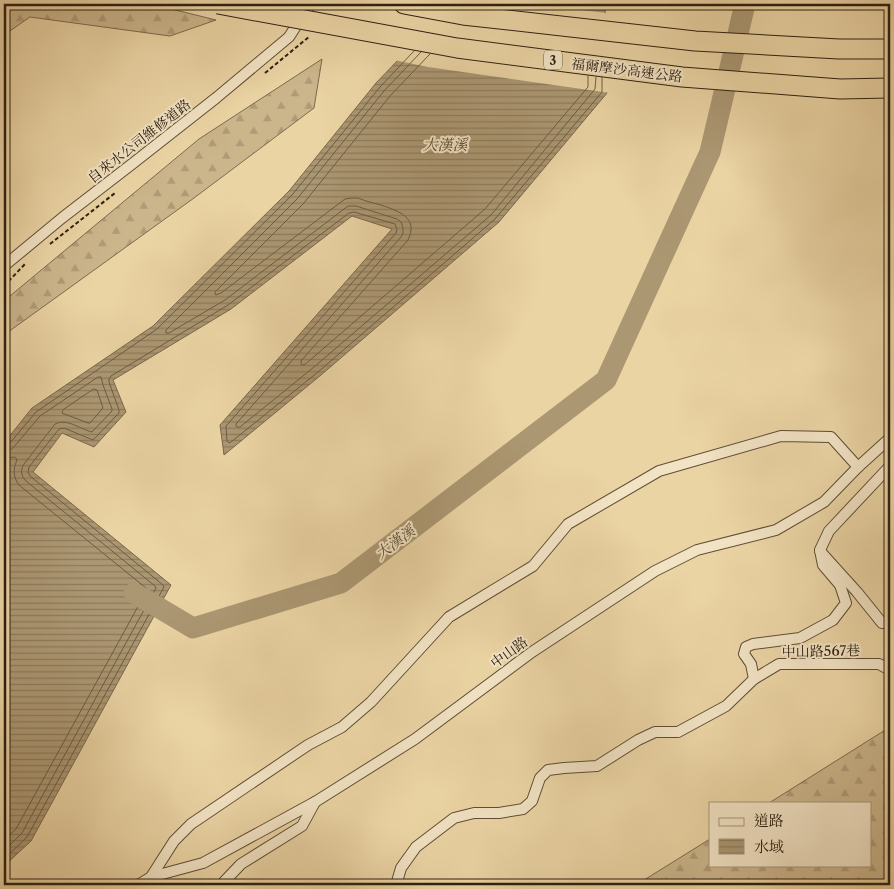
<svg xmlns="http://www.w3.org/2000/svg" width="894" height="889" font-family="'Libre Caslon Text','Noto Serif TC',serif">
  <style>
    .forest { fill: url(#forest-firs); stroke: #7c6a4e }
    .water { fill: url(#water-rules); stroke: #79674b }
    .pier { fill: #ebd4a4 }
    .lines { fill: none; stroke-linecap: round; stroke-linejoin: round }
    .shore { stroke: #6c5c41; stroke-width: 1 }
    .river { stroke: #ab9772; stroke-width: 21 }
    .minor-casing { stroke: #5d4d35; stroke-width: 12 }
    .motorway-casing { stroke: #2e2010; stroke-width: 21 }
    .path { stroke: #2e2010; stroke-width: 2; stroke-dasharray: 4 2.5; stroke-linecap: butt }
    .minor { stroke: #f2e3c4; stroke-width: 10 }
    .motorway { stroke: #ebd4a4; stroke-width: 19 }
    .motorway-bridge-casing { stroke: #2e2010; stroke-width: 21; stroke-linecap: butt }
    .motorway-bridge { stroke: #ebd4a4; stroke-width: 19 }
    .labels { text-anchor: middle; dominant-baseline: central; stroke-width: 4; stroke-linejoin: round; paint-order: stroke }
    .shield { fill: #f2e3c4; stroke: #695a46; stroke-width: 1 }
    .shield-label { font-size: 12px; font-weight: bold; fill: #2e2010 }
    .street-label { font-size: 14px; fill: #2e2010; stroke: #f2e3c4 }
    .water-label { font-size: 15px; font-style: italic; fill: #5a4a32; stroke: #f2e3c4 }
  </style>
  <defs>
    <pattern id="forest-firs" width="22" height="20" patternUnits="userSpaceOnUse" patternTransform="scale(1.25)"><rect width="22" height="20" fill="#cbb58b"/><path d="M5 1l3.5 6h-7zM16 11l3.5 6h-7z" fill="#af9b77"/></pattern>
    <pattern id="water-rules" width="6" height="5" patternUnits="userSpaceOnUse" patternTransform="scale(1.25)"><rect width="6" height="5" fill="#ab9772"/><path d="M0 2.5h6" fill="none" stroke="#8c7b5c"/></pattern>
  </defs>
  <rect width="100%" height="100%" fill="#ebd4a4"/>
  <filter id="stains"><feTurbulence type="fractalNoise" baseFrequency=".004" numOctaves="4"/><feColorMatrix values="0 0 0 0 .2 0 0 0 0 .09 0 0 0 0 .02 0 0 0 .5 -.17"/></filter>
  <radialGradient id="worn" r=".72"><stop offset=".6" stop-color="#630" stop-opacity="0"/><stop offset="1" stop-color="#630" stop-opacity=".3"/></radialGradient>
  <g class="forest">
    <polygon points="4,4 151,4 216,20 170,36 30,17 4,35"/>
    <polygon points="322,59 314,108 194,198 4,335 4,301 199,139"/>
    <polygon points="890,727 890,885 636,885 710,839 710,865 870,865 870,803 769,803"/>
  </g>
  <polygon class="water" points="452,4 605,4 607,93 499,222 321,375 224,455 220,425 392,229 352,216 231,309 113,380 126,412 94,447 62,433 33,472 171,585 31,841 4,866 4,443 32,408 153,326 289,191 376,83"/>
  <polygon class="pier" points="448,4 529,4 607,13 610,93 428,67 394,60"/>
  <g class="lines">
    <g class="shore">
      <polyline points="421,52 384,91 297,199 166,330 166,333 169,333 225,300 348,206 356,206 397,219 401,222 403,228 403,233 401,237 236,424 236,426 237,427 240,427 314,367 491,215 595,89 596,77"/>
      <path d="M430 54 390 96 303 204 215 292V294L216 295 221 293 345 199 352 198H358C365 201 373 203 381 205 398 211 419 217 408 240L301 361V363L302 365H304L309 361 485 209 588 87V76"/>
      <polygon points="94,389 97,390 103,408 90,423 88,423 62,413 63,410"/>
      <polyline points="4,445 10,443 36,412 157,329 292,195 380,87 414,51"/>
      <path d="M4 452 9 451 13 448 40 416 98 377H101L103 385 112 409V411L92 432C80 429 67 418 55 424L24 464C20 470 21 476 26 481L155 586 156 588 22 833 4 851"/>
      <path d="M4 459 14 457 16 458 17 460C13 469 13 477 19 485L146 588 147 590 16 829 4 840"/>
      <polyline points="4,859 27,837 164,587 163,585 30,476 28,472 29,467 59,429 64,428 93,440 119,413 119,410 109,382 109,379 111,376 228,305 349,213 354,212 395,224 397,229 396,233 226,426 227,441 229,443 231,442 318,372 495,219 602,92 602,77"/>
    </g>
    <polyline class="river" points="134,593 193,628 341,583 606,380 710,152 745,4"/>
    <defs>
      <g id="minor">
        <polyline points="4,266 62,218 132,164 216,98 289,37 310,4"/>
        <polyline points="820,551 857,592 882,623"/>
        <polyline points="754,679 751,664 744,654 746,647 753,644 800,638 833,620 846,603 840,585 823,565 820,550 829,531 890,466"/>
        <polyline points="151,877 174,841 191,824 308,745 342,727 371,702 449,617 533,566 568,524 659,471 781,436 831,437 858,467"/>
        <polyline points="138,885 151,877 203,863 315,802 415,739 532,652 655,571 697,550 776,530 824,502 858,467 890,438"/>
        <polyline points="221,885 241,864 302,826 315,802"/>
        <polyline points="396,885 401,868 416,847 454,818 474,813 499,813 523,809 532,801 540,778 548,770 564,768 597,766 638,740 655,732 678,732 726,706 754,679 779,664 879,664 890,670"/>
      </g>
      <polyline id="motorway" points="404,4 463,15 695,41 839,49 890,49"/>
    </defs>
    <use href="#minor" class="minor-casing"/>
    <use href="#motorway" class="motorway-casing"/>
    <g class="path">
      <polyline points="326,9 329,4"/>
      <polyline points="265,73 310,36"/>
      <polyline points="50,244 115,193"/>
      <polyline points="4,286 25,264"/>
    </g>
    <use href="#minor" class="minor"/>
    <use href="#motorway" class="motorway"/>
    <defs>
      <polyline id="motorway-bridge" points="218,4 457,48 682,77 840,89 890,88"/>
    </defs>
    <use href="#motorway-bridge" class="motorway-bridge-casing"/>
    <use href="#motorway-bridge" class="motorway-bridge"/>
  </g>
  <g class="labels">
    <rect class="shield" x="544" y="50.5" width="18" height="19" rx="4"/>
    <g class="shield-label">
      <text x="553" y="60">3</text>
    </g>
    <g class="street-label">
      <text transform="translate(627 70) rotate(7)">福爾摩沙高速公路</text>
      <text transform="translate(139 141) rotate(-38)">自來水公司維修道路</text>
      <text transform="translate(821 651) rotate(-1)">中山路567巷</text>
      <text transform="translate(509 652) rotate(-36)">中山路</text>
    </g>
    <g class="water-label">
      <text x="445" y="144">大漢溪</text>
      <text transform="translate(395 542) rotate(-37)">大漢溪</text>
    </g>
  </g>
  <rect width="894" height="889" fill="none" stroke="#ebd4a4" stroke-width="20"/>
  <rect x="5" y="5" width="884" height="879" fill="none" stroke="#2e2010" stroke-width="2.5"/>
  <rect x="10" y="10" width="874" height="869" fill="none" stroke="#2e2010"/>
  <rect x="709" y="802" width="162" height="65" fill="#f2e3c4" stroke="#a4957c"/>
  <rect x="719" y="818" width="25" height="8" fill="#f2e3c4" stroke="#a4957c"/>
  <text x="754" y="826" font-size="15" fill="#2e2010">道路</text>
  <rect x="719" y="839" width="25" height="15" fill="url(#water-rules)" stroke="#a4957c"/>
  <text x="754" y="852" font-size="15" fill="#2e2010">水域</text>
  <rect width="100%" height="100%" filter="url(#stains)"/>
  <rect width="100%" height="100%" fill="url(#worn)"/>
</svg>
